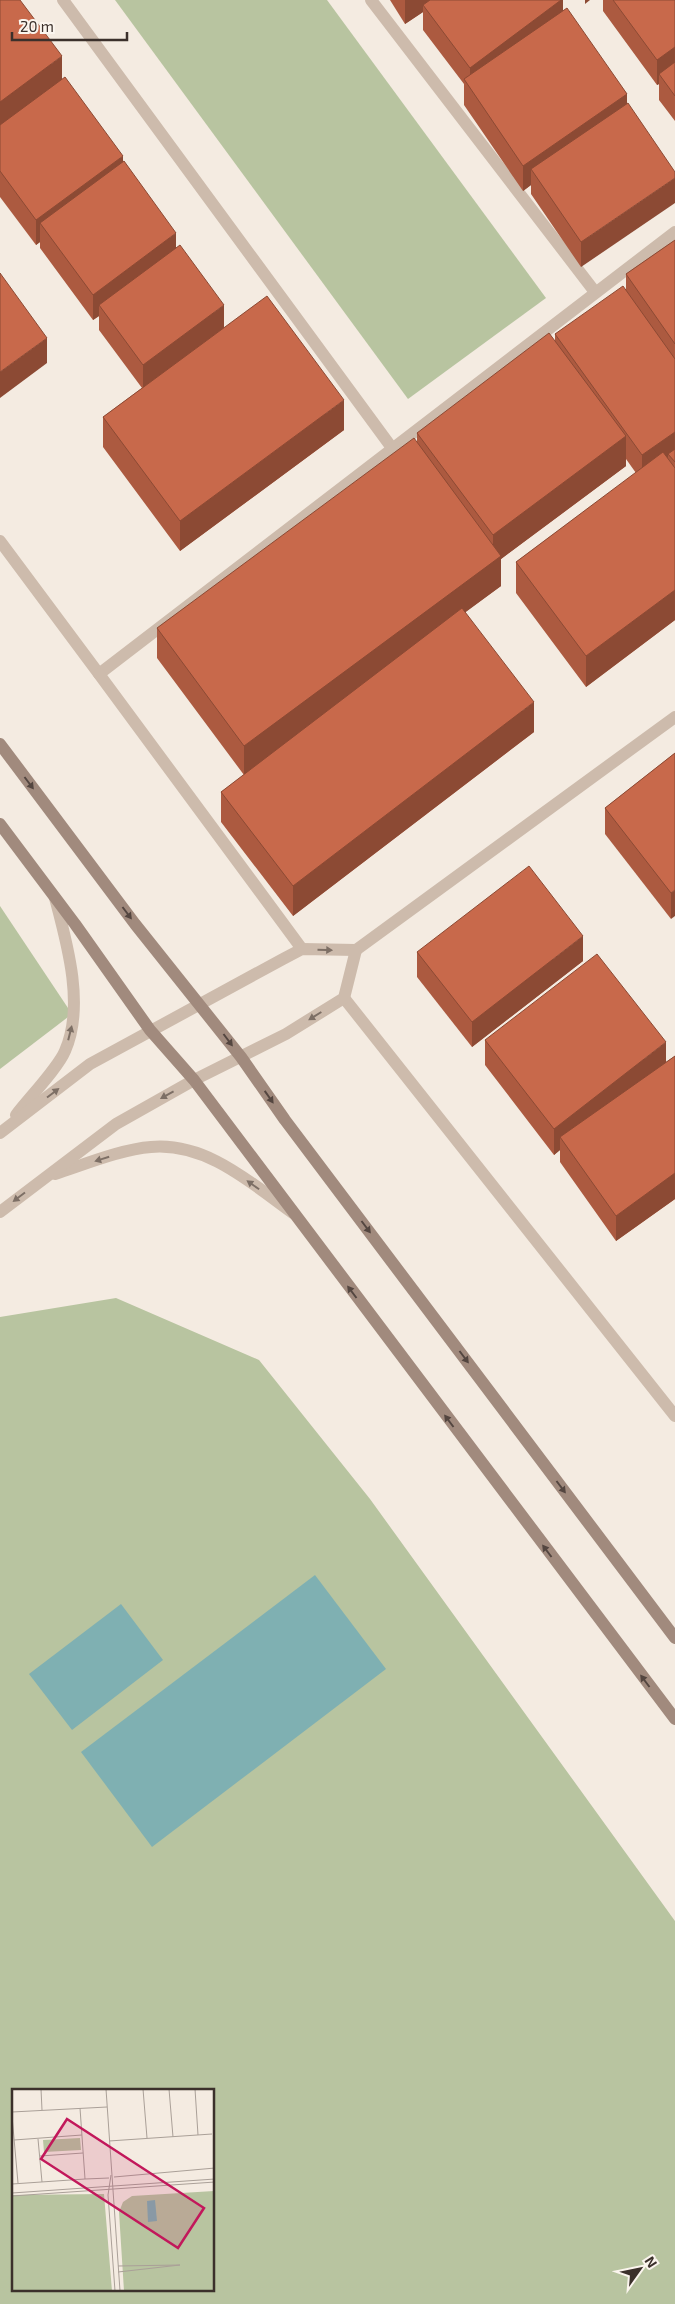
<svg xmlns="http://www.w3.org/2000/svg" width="675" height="2304" font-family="'Exo 2',sans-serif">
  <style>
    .green { fill: #b8c4a0; fill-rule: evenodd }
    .water { fill: #7fb0b2 }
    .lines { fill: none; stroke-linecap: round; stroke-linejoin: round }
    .street { stroke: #cdbbac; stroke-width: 12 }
    .secondary { stroke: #a18a7d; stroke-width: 12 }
    .wall { fill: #ac5a40 }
    .shaded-wall { fill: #8c4a34 }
    .building { fill: #c8694b; stroke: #8c4a34 }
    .oneway { fill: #544640 }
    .oneway2 { fill: #7d6f65 }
    .inset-road { fill: none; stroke: #aaa098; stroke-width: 1 }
    .view { fill: #c2185b; fill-opacity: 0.15; stroke: #c2185b; stroke-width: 2.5 }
    .inset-edge { fill: none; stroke: #3b302b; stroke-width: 2.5 }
  </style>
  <rect width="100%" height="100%" fill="#f4ebe1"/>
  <g class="green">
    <polygon points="115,0 327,0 546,298 408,399"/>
    <polygon points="0,906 72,1014 0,1069"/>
    <path d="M116 1298 259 1360 370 1499 675 1921V2304H0V1317ZM14 2090H214V2290H14Z"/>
  </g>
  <g class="water">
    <polygon points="315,1575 386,1669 152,1847 81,1752"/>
    <polygon points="121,1604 163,1660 72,1730 29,1674"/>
  </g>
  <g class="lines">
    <g class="street">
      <polyline points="63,0 392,448"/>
      <polyline points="371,0 595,292"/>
      <polyline points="0,541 99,674 675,232"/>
      <polyline points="99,674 302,949"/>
      <polyline points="344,998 675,1416"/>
      <path d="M16 1115C28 1099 58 1068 65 1051 85 1006 67 943 55 898"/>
      <polyline points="0,1133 90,1064 283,959 302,949 356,950 675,717"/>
      <path d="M55 1174C83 1165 122 1149 151 1147 206 1142 251 1183 293 1213"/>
      <polyline points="0,1212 116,1124 194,1080 286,1034 344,998 356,950"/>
    </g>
    <g class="secondary">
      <polyline points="0,744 135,924 241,1057 285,1120 675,1638"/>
      <polyline points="0,824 75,924 150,1030 194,1080 675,1719"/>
    </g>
  </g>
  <g class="wall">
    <polygon points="0,0 62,79 123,162 176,247 224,328 344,430 180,551 103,447 103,417 142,388 99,330 99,316 93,320 40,248 40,242 36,245 0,197"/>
    <polygon points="390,0 563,0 563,10 627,94 581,267 531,194 531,185 523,191 464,105 464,84 423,30 423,12 405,24"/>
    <polygon points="603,0 675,0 675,121 659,100 659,84 657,85 603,11"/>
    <polygon points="675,240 675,620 586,687 516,593 516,562 636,473 626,459 626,466 501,559 501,586 465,612 534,732 293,916 221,822 221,792 244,775 157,658 157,628 417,441 417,433 555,342 555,334 626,289 626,274"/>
    <polygon points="675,753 671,919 605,834 605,808"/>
    <polygon points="417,952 583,961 472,1047 417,977"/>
    <polygon points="485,1040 666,1062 675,1056 675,1199 616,1241 560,1162 560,1150 554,1155 485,1065"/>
  </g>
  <g class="shaded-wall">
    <polygon points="405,0 443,0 423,5 423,12 405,24"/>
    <polygon points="561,0 563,0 563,24 470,89 470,68"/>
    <polygon points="585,0 590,0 585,4"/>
    <polygon points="675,47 675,72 659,74 659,84 657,85 657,60"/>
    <polygon points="62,56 62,81 0,127 0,102"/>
    <polygon points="627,94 627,120 531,169 531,185 523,191 523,166"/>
    <polygon points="123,156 123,181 40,223 40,242 36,245 36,220"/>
    <polygon points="675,178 675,203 581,267 581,242"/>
    <polygon points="176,233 176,258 99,305 99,316 93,320 93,295"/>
    <polygon points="224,305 224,330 143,390 143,365"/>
    <polygon points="47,338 47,363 0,398 0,372"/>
    <polygon points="344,400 344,430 180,551 180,521"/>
    <polygon points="675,432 675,457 668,454 668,462 642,481 642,455"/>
    <polygon points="626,436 626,466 501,559 501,586 244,776 244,746 493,561 493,535"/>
    <polygon points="675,590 675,620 586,687 586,656"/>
    <polygon points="534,702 534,732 293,916 293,886"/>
    <polygon points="675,890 675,916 671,919 671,893"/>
    <polygon points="583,936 583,961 472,1047 472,1022"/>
    <polygon points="666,1042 666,1068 560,1137 560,1150 554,1155 554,1129"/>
    <polygon points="675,1173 675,1199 616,1241 616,1216"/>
  </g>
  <g class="building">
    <polygon points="0,0 20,0 62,56 0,102"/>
    <polygon points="430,0 561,0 470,68 423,5"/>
    <polygon points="613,0 675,0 675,47 657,60"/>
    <polygon points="567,8 627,94 523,166 464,79"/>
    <polygon points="675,62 675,96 659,74"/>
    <polygon points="65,77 123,156 36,220 0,171 0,125"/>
    <polygon points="628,103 675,172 675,178 581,242 531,169"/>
    <polygon points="124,161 176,233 93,295 40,223"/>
    <polygon points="675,240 675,344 626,274"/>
    <polygon points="180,245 224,305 143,365 99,305"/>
    <polygon points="0,273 47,338 0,372"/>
    <polygon points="623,286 675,359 675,432 642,455 555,334"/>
    <polygon points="267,296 344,400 180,521 103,417"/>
    <polygon points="549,333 626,436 493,535 417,433"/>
    <polygon points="414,438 501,556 244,746 157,628"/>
    <polygon points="675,449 675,462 668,454"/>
    <polygon points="663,452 675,468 675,590 586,656 516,562"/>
    <polygon points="462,608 534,702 293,886 221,792"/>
    <polygon points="675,753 675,890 671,893 605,808"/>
    <polygon points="529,866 583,936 472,1022 417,952"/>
    <polygon points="597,954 666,1042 554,1129 485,1040"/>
    <polygon points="675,1056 675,1173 616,1216 560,1137"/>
  </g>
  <defs><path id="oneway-solid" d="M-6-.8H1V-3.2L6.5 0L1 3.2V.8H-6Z" transform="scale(1.25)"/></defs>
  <g class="oneway">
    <use href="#oneway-solid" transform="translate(29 783) rotate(53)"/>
    <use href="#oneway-solid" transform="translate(127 913) rotate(53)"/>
    <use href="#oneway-solid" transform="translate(228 1040) rotate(53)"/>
    <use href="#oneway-solid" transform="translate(269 1097) rotate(55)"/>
    <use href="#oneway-solid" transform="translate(366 1227) rotate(53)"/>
    <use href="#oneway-solid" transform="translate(352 1292) rotate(-127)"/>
    <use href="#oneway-solid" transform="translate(464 1357) rotate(53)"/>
    <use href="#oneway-solid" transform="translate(449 1421) rotate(-127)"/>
    <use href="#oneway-solid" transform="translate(561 1487) rotate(53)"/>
    <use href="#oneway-solid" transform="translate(547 1551) rotate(-127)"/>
    <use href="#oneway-solid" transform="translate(645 1681) rotate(-127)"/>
  </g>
  <g class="oneway2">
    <use href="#oneway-solid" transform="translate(325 950) rotate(2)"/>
    <use href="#oneway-solid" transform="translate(315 1016) rotate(148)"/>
    <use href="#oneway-solid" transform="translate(70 1033) rotate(-76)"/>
    <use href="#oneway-solid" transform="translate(53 1093) rotate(-37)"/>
    <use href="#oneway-solid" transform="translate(167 1095) rotate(151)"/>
    <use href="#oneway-solid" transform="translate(102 1159) rotate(163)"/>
    <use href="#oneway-solid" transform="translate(253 1185) rotate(-145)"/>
    <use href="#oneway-solid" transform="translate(19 1197) rotate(143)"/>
  </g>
  <g transform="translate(12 2089)">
    <rect width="202" height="202" fill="#f4ebe1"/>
    <path d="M68 49 69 61 32 63 31 51ZM202 102V202H112L107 123 111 113 120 107ZM92 105 100 202H0V106Z" fill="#b8c4a0"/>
    <path d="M143 111 145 132 136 133 135 112Z" fill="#7fb0b2"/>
    <path class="inset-road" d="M29 0 30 21M94 0 108 202M131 0 135 49M157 0 161 48M183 0 186 46M0 23 95 18M0 27 6 94M26 50 30 93M2 51 70 46M97 52 200 45M28 67 71 64M99 86 96 106 103 202M102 88 203 79M73 90 97 89M0 95 73 90 68 19M0 104 203 90M0 107 203 93M106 177 168 176 106 183"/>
    <path class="view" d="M55 30 192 119 166 159 29 70Z"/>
    <rect width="202" height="202" class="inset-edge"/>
  </g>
  <g transform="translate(640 2269) rotate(57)" stroke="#fbf5ee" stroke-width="4" paint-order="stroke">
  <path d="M0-4L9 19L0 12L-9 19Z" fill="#3b302b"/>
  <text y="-8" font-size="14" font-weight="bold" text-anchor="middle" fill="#3b302b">N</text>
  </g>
  <path d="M12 32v8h115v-8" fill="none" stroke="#3b302b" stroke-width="2.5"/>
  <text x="20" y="32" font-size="15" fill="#3b302b" stroke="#fbf5ee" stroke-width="4" paint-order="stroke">20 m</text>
</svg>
